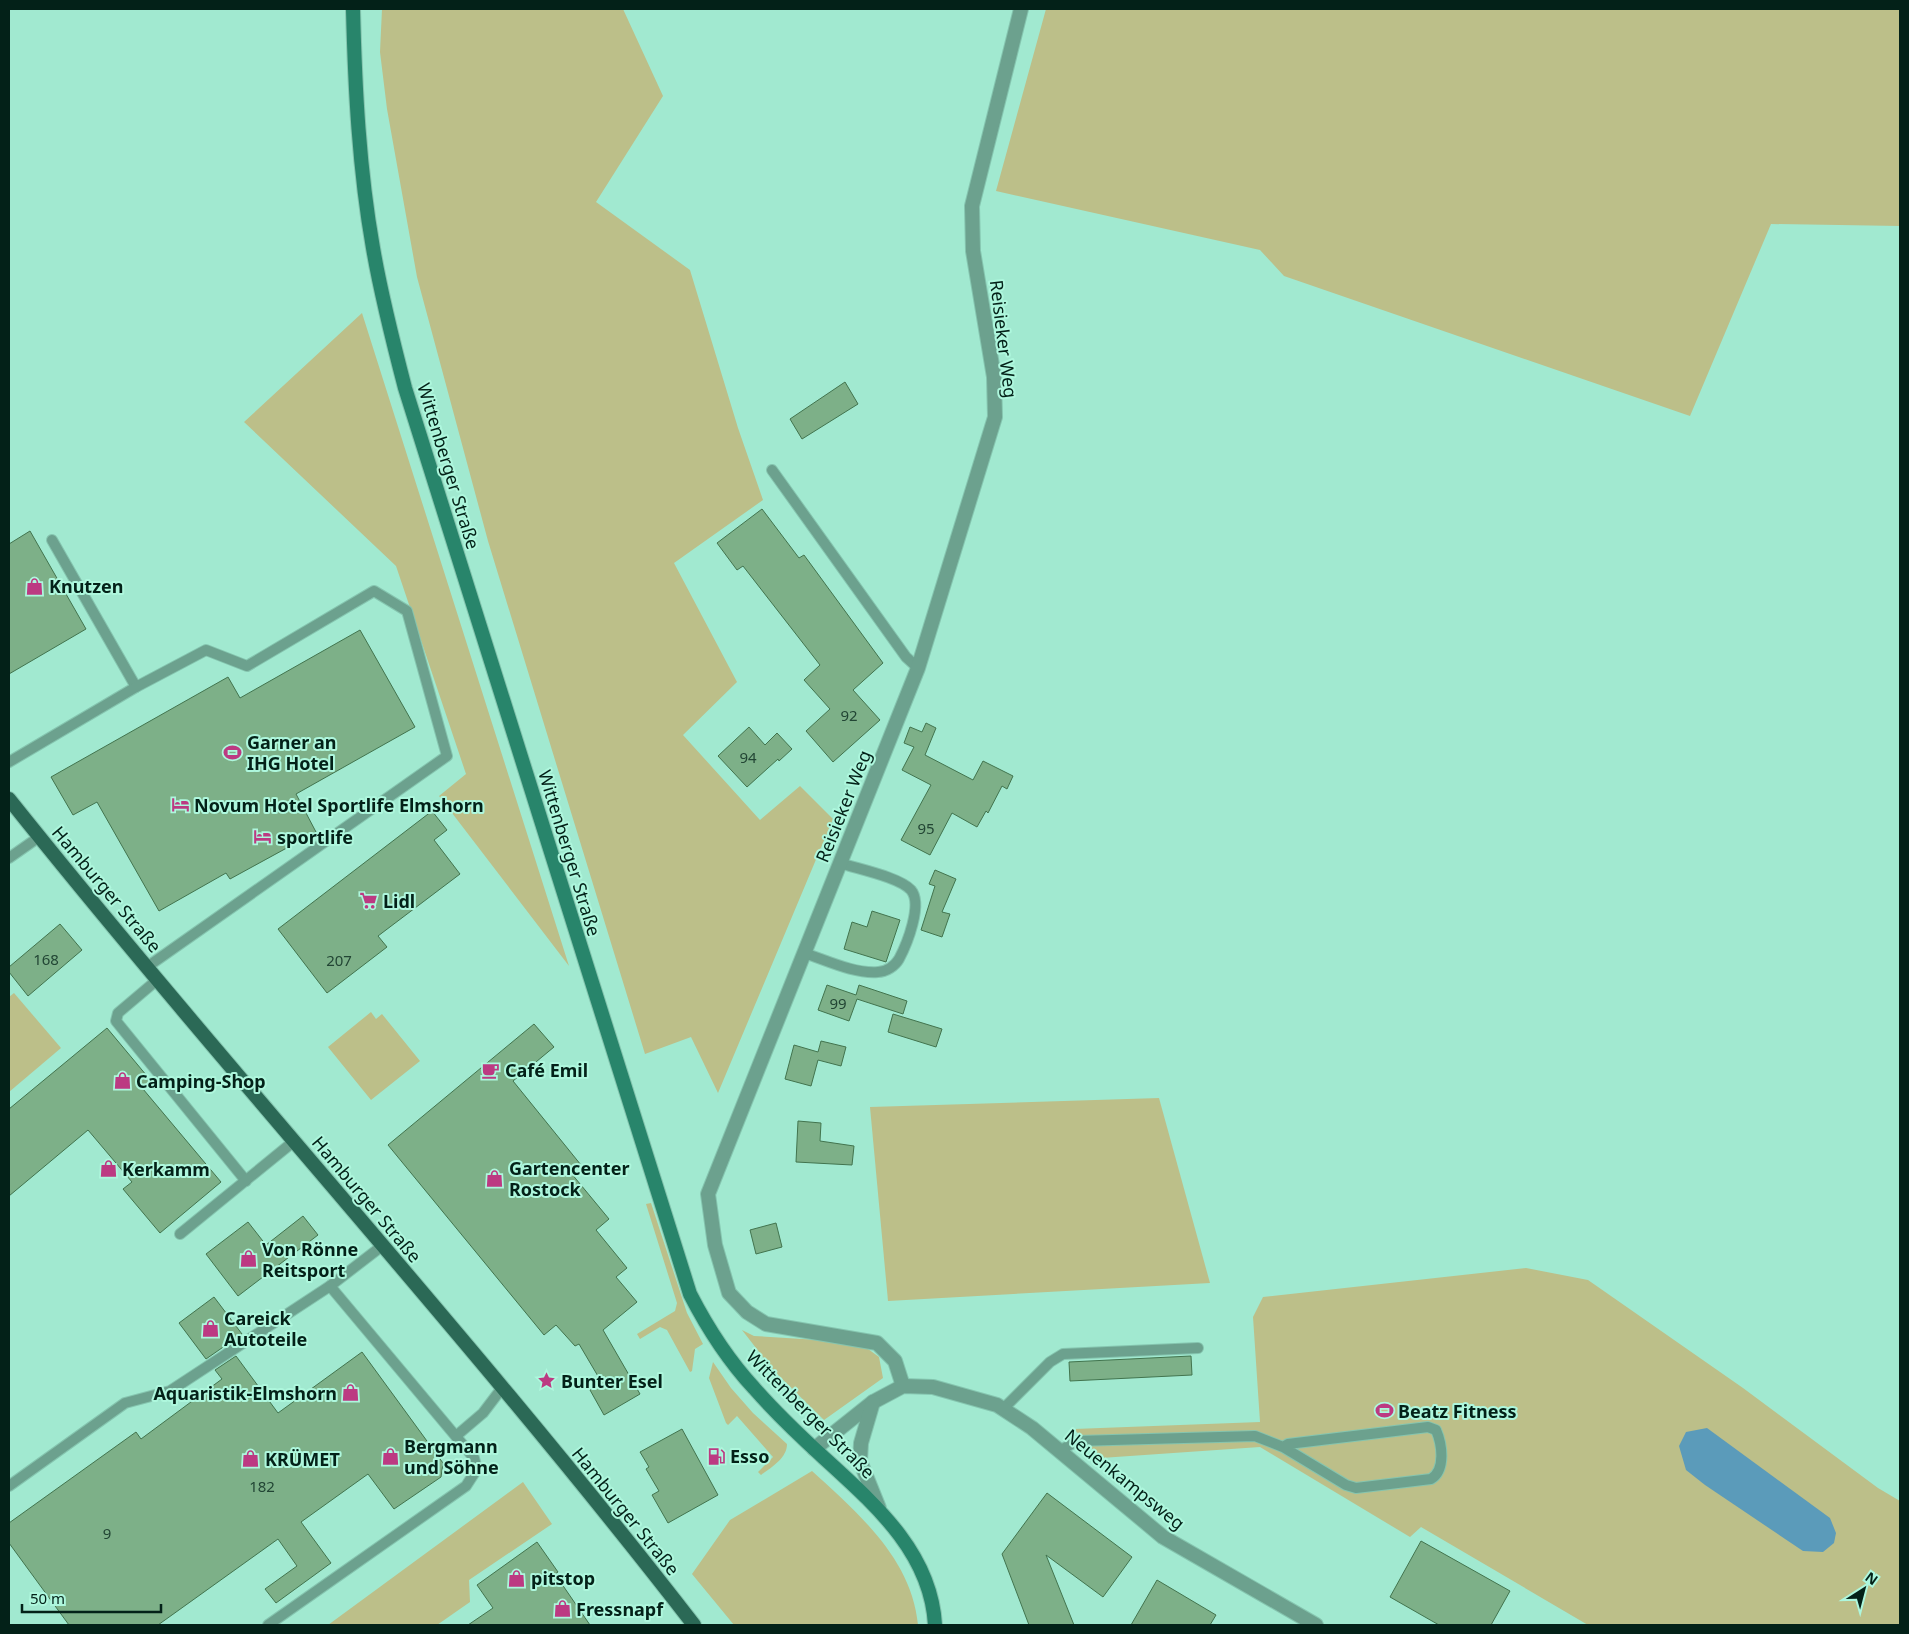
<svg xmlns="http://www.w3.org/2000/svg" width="1909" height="1634" font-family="'Noto Sans',sans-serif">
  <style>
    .green { fill: #bcbf89 }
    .water { fill: #5b9bba }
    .building { fill: #7db088; stroke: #42744e }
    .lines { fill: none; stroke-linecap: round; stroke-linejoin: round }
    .service-casing { stroke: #85c5af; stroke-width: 12 }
    .minor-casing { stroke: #85c5af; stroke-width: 16 }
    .tertiary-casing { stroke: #85c5af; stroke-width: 16 }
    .secondary-casing { stroke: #85c5af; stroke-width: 16 }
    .primary-casing { stroke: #85c5af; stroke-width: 16 }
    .service { stroke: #6ca18e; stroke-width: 10 }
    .minor { stroke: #6ca18e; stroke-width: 14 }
    .tertiary { stroke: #6ca18e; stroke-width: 14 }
    .secondary { stroke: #28856b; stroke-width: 14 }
    .primary { stroke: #2b6956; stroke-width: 14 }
    .labels { text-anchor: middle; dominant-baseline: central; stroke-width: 4; stroke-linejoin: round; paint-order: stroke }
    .number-label { font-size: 15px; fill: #224534 }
    .street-label { font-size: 18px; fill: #032118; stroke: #aef7dd }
    .poi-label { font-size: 18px; font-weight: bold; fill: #032118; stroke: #aef7dd; text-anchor: start }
  </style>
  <rect width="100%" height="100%" fill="#a1e9d0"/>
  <g class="green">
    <polygon points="382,9 623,9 663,96 596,202 690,270 738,428 763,500 674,563 737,682 683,735 760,820 800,786 833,819 718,1093 691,1037 645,1054 488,541 417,277 387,109 380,52"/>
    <polygon points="1046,9 1900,9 1900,226 1771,224 1690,416 1284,276 1260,250 996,191"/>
    <polygon points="362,313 569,966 439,796 466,774 396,566 244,422"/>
    <polygon points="14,993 61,1048 9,1092 9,997"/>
    <polygon points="371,1012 376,1019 382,1014 420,1061 371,1100 328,1047"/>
    <polygon points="1159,1098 1210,1283 888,1301 870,1107"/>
    <polygon points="651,1203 687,1313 703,1344 695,1349 692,1371 690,1372 667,1330 660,1327 640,1339 637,1334 675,1311 677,1303 646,1204"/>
    <polygon points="1526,1268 1588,1280 1743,1388 1878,1488 1900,1501 1900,1625 1588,1625 1421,1527 1410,1537 1260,1447 1101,1458 1074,1429 1260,1422 1253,1317 1263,1297"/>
    <polygon points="742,1330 754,1336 851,1342 864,1346 879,1357 883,1378 824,1420 774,1371"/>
    <path d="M713 1362 731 1388 753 1413 787 1444C787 1458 772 1467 761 1475L758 1472 773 1457 737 1416 728 1425 726 1423 709 1378Z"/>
    <path d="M812 1471C858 1513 912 1559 918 1625H734L692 1574 730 1520Z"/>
    <polygon points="523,1482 552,1524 469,1580 470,1602 437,1625 328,1625"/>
  </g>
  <polygon class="water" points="1707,1428 1830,1518 1836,1533 1834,1543 1823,1552 1803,1551 1705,1485 1686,1470 1679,1446 1686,1432"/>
  <g class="building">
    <polygon points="845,382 858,404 802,439 790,419"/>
    <polygon points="762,509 799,558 804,555 883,663 853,690 880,720 833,762 806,731 830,709 804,680 820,665 743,566 737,570 717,543"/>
    <polygon points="30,531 86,629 9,674 9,544"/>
    <polygon points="360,630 415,727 296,794 316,832 230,879 226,873 159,911 97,802 73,815 51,777 228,677 240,698"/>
    <polygon points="926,723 936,728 925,755 973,780 983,761 1013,776 1007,789 1002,786 988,813 986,811 977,827 952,813 930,855 901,840 931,785 902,770 914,747 904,743 910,727 922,732"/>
    <polygon points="749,727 765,745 777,733 792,749 779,761 778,759 747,787 718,756"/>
    <polygon points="432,811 447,830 434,840 460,874 378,936 387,947 327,993 278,929"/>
    <polygon points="935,870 956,879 942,912 950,914 942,937 921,930 935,886 929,884"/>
    <polygon points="872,911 900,920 886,962 844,949 852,922 867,927"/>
    <polygon points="60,924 82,950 28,996 9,972 9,967"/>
    <polygon points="827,985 856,995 859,985 907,1001 903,1014 857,999 849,1021 818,1010"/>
    <polygon points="893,1014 942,1029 936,1047 888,1032"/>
    <polygon points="534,1024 554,1047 513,1081 581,1165 571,1173 609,1219 596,1230 627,1268 616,1277 637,1302 603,1330 640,1394 604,1415 590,1390 602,1383 579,1344 575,1346 556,1325 544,1335 388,1145"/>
    <polygon points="107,1028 152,1082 143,1089 221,1182 160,1233 123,1189 132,1182 88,1130 9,1196 9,1109"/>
    <polygon points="821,1041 846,1047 841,1066 818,1060 811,1086 785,1079 794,1045 818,1052"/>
    <polygon points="798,1121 821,1123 820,1141 854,1146 852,1165 796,1162"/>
    <polygon points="303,1216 318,1235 238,1296 206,1254 248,1222 266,1245"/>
    <polygon points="776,1223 782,1247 756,1254 750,1230"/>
    <polygon points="214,1297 242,1334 206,1359 179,1323"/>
    <polygon points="362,1352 443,1463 441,1477 394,1509 368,1474 301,1522 331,1563 276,1603 265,1589 297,1566 278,1539 158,1625 69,1625 9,1543 9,1523 136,1432 141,1439 222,1379 215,1370 236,1356 278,1413"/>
    <polygon points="1191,1356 1192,1375 1070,1381 1069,1362"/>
    <polygon points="682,1429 718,1495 668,1523 652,1495 659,1491 646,1469 649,1467 640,1452"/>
    <polygon points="1047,1493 1132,1557 1103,1597 1046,1555 1074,1625 1029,1625 1002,1554"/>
    <polygon points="1421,1541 1510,1591 1491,1625 1439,1625 1390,1597"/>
    <polygon points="537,1542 558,1572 555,1574 590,1625 468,1625 493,1608 477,1585"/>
    <polygon points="1157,1580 1216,1615 1210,1625 1131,1625"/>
  </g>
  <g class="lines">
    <defs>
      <g id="service">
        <polyline points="772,470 906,657 918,668"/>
        <polyline points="52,540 136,687"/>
        <polyline points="9,762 136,687 206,650 247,666 374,591 407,611 447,756 147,967"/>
        <polyline points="9,858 39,837"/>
        <path d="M804 953C826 960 854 974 878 972 886 972 895 966 899 959 907 944 923 904 911 890 899 877 858 869 840 863"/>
        <polyline points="157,980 118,1013 116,1021 246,1181"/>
        <polyline points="180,1234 293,1142"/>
        <polyline points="1003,1409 1050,1362 1063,1354 1198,1348"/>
        <polyline points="456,1436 483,1413 502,1388"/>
        <path d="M1059 1451 1077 1441 1255 1436 1283 1447 1346 1485 1356 1488 1431 1479C1446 1470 1442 1444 1436 1430L1428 1427 1288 1444 1283 1447"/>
        <polyline points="9,1486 125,1403 170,1391 330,1286 382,1246"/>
        <polyline points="268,1625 466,1486 477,1469 474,1458 330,1286"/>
      </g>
      <g id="minor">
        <polyline points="903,1386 895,1361 877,1343 766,1324 747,1312 729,1293 715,1245 708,1194 918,668 995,417 994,377 973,251 972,206 1021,9"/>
        <polyline points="814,1449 873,1402 903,1386 933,1387 997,1405 1032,1428 1163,1537 1316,1625"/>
      </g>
      <polyline id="tertiary" points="873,1402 861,1443 860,1461 879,1508"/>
      <path id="secondary" d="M353 9C355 88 359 169 373 248 381 295 393 342 405 388L690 1294C708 1329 728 1360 754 1388 775 1412 798 1434 822 1456 872 1502 931 1551 935 1625"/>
      <path id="primary" d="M9 799C232 1078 475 1342 694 1625"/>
    </defs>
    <use href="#service" class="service-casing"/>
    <use href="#minor" class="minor-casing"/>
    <use href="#tertiary" class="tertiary-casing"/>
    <use href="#secondary" class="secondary-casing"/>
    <use href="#primary" class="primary-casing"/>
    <use href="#service" class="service"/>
    <use href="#minor" class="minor"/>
    <use href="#tertiary" class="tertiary"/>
    <use href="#secondary" class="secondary"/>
    <use href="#primary" class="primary"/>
  </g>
  <defs>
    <symbol id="shop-bare" viewBox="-9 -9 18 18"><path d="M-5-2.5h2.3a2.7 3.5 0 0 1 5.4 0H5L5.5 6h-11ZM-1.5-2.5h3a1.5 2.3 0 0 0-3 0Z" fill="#bc3a82" stroke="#aef7dd" stroke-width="2.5" paint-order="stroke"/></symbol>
    <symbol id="stadium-bare" viewBox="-9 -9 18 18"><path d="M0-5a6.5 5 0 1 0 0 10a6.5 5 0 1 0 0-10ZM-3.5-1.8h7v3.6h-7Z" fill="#bc3a82" stroke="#aef7dd" stroke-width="2.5" paint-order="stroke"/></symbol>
    <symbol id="hotel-bare" viewBox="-9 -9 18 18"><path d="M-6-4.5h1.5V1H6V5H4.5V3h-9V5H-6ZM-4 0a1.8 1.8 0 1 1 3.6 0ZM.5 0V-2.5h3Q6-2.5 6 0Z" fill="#bc3a82" stroke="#aef7dd" stroke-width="2.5" paint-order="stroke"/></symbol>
    <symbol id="supermarket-bare" viewBox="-9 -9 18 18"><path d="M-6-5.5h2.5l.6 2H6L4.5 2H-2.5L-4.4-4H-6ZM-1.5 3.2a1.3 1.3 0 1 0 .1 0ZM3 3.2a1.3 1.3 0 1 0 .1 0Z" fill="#bc3a82" stroke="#aef7dd" stroke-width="2.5" paint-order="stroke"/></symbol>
    <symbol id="cafe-bare" viewBox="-9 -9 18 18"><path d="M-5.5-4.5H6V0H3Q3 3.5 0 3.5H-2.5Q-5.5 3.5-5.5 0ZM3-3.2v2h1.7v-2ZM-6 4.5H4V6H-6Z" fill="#bc3a82" stroke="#aef7dd" stroke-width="2.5" paint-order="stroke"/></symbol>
    <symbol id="sight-bare" viewBox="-9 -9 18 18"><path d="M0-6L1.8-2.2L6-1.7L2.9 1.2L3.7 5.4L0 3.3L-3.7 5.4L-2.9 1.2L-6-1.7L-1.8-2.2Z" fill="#bc3a82" stroke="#aef7dd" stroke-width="2.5" paint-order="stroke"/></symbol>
    <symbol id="fuel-bare" viewBox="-9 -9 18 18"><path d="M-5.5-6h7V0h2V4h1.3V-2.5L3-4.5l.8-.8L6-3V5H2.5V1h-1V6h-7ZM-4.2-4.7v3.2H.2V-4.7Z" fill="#bc3a82" stroke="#aef7dd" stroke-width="2.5" paint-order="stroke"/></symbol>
  </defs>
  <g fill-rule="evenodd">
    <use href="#shop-bare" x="22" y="574" width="25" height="25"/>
    <use href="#stadium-bare" x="220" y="740" width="25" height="25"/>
    <use href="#hotel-bare" x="168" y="792" width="25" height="25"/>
    <use href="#hotel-bare" x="250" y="824" width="25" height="25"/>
    <use href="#supermarket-bare" x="356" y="888" width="25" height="25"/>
    <use href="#cafe-bare" x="478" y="1058" width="25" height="25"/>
    <use href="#shop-bare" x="110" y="1068" width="25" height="25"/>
    <use href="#shop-bare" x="96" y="1156" width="25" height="25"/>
    <use href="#shop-bare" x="482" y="1166" width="25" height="25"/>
    <use href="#shop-bare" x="236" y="1246" width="25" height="25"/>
    <use href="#shop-bare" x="198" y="1316" width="25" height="25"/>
    <use href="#sight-bare" x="534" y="1368" width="25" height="25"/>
    <use href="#shop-bare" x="338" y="1380" width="25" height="25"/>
    <use href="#stadium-bare" x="1372" y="1398" width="25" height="25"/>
    <use href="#shop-bare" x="378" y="1444" width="25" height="25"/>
    <use href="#fuel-bare" x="704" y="1444" width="25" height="25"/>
    <use href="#shop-bare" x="238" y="1446" width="25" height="25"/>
    <use href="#shop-bare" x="504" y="1566" width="25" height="25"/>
    <use href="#shop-bare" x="550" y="1596" width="25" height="25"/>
  </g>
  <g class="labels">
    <g class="number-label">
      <text x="849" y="715">92</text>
      <text x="748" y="757">94</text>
      <text x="926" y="828">95</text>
      <text x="46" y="959">168</text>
      <text x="339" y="960">207</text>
      <text x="838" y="1003">99</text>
      <text x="262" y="1486">182</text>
      <text x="107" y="1533">9</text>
    </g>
    <g class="street-label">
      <text transform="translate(1004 339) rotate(83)">Reisieker Weg</text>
      <text transform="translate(449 466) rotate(73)">Wittenberger Straße</text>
      <text transform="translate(843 806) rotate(-68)">Reisieker Weg</text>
      <text transform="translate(570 853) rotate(73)">Wittenberger Straße</text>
      <text transform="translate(107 889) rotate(50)">Hamburger Straße</text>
      <text transform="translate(367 1199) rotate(50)">Hamburger Straße</text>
      <text transform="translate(811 1414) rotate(45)">Wittenberger Straße</text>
      <text transform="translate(1125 1479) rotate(39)">Neuenkampsweg</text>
      <text transform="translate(626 1511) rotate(51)">Hamburger Straße</text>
    </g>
    <g class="poi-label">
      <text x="49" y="586">Knutzen</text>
      <text x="247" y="742">Garner an<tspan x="247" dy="21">IHG Hotel</tspan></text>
      <text x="194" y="805">Novum Hotel Sportlife Elmshorn</text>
      <text x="277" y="837">sportlife</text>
      <text x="383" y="901">Lidl</text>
      <text x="505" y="1070">Café Emil</text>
      <text x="136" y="1081">Camping-Shop</text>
      <text x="509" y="1168">Gartencenter<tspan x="509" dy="21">Rostock</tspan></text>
      <text x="122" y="1169">Kerkamm</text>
      <text x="262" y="1249">Von Rönne<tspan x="262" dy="21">Reitsport</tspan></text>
      <text x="224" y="1318">Careick<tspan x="224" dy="21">Autoteile</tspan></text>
      <text x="561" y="1381">Bunter Esel</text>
      <text x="337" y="1393" text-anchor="end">Aquaristik-Elmshorn</text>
      <text x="1398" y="1411">Beatz Fitness</text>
      <text x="404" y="1446">Bergmann<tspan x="404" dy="21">und Söhne</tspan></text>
      <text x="730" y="1456">Esso</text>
      <text x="265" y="1459">KRÜMET</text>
      <text x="531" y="1578">pitstop</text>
      <text x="576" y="1609">Fressnapf</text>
    </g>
  </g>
  <rect width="1909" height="1634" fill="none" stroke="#032118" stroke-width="20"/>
  <g transform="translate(1864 1589) rotate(36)" stroke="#aef7dd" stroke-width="4" paint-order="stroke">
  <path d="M0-4L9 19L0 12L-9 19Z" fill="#032118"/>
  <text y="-8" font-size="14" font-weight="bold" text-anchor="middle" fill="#032118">N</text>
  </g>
  <path d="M22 1604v8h139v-8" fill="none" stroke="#032118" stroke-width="2.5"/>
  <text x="30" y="1604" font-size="15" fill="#032118" stroke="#aef7dd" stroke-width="4" paint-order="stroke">50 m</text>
</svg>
